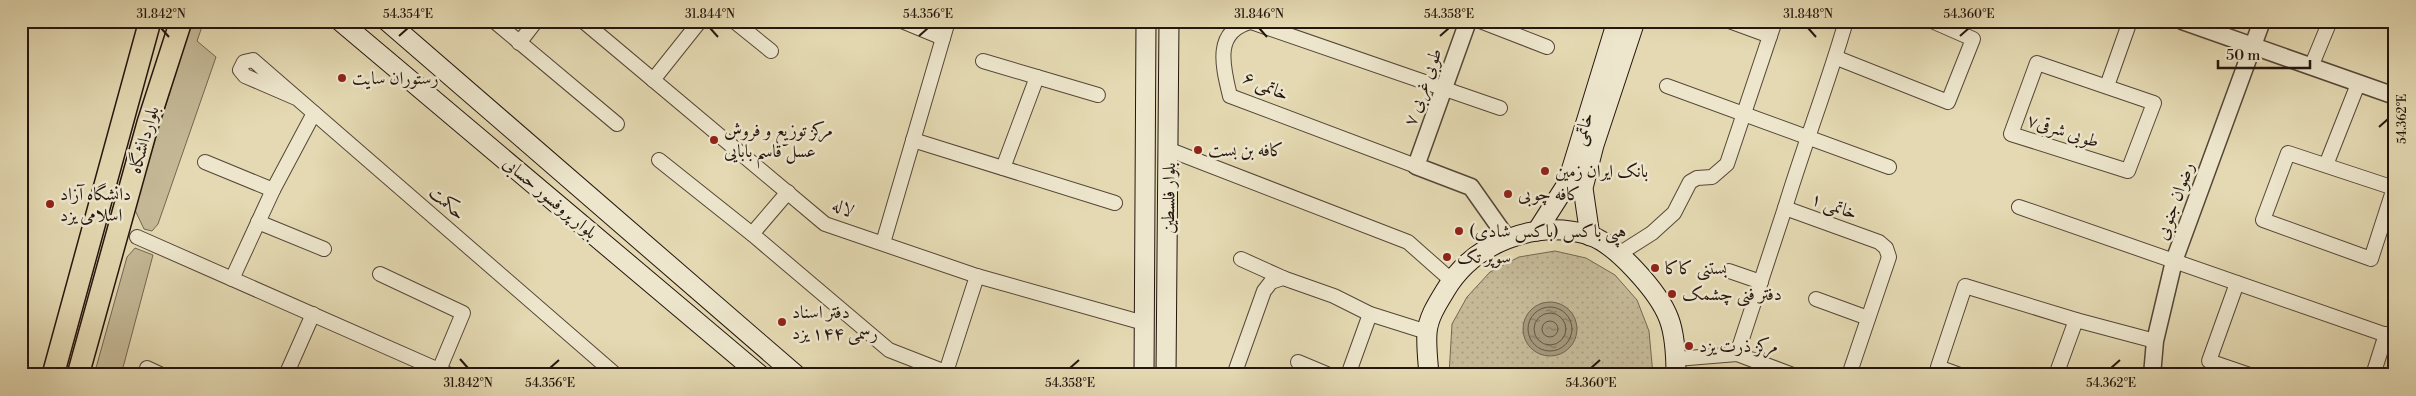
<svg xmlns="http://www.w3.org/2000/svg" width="2416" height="396" font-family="'Libre Bodoni',Amiri,serif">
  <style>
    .grass { fill: url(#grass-dots); stroke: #746752 }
    .green { fill: #c4b896; stroke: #746752 }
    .water { fill: url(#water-ripples); stroke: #71634f }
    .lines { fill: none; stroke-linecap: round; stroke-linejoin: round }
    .shore { stroke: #645644; stroke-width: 1 }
    .minor-casing { stroke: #554737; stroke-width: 16 }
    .tertiary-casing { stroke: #554737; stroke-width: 19 }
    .secondary-casing { stroke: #25160e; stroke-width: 21 }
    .primary-casing { stroke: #25160e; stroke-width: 24 }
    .minor { stroke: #ede6cd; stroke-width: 14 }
    .tertiary { stroke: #ede6cd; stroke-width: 16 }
    .secondary { stroke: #ede6cd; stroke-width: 19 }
    .primary { stroke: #e4d9b2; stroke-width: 21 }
    .ticks { fill: none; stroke: #25160e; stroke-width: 2 }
    .poi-dot { fill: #8f2418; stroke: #ede6cd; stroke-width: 2 }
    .labels { text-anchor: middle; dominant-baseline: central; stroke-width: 5; stroke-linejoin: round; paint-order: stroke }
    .poi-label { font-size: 18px; fill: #25160e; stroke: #ede6cd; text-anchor: start }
    .street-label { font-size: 18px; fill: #25160e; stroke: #ede6cd }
    .neatline { fill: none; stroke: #25160e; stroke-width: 2 }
    .ticks-label { font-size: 12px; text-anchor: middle; fill: #25160e }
  </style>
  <defs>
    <pattern id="grass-dots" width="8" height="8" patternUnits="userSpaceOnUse" patternTransform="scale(1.25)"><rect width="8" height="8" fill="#c4b896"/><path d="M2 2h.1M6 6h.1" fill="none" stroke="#a89d80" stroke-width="1.8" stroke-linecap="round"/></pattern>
    <pattern id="water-ripples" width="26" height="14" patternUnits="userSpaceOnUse" patternTransform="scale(1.25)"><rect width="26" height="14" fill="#a3977a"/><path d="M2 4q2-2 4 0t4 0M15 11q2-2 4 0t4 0" fill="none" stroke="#857a62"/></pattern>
  </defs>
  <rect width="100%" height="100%" fill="#e4d9b2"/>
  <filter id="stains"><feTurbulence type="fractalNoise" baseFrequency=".004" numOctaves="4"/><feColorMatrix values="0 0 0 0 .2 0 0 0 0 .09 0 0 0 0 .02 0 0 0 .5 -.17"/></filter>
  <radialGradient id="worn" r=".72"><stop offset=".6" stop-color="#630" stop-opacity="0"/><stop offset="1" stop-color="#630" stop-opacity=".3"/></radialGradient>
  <polygon class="grass" points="1555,251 1586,258 1615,275 1637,300 1649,331 1653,375 1449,375 1452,324 1467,297 1490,272 1519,257"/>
  <g class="green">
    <polygon points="192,21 204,21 197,41 216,57 158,224 152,231 144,229 134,208"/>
    <polygon points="135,248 153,255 121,375 94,375 127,257"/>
  </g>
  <circle class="water" cx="1550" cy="329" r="27"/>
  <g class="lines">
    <g class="shore">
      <circle cx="1550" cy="329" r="22"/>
      <circle cx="1550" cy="329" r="16"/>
      <circle cx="1550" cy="329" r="8"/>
    </g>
    <defs>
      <g id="minor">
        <polyline points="494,21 617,124"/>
        <polyline points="583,21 825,224 977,276 1144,323"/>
        <polyline points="734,21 771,51"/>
        <polyline points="902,21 943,38"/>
        <polyline points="1480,21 1547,47"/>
        <polyline points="1729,21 1770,36"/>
        <polyline points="519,43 536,21"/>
        <polyline points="1837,58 1948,102 1973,39 1932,21"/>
        <polyline points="983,61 1037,77 1003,168"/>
        <polygon points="2037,63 2154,103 2128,171 2011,134"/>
        <polyline points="2311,67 2330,21"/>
        <polyline points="1037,77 1098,95"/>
        <polyline points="653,80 700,21"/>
        <polyline points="1667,86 1889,167"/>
        <polyline points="2107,86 2130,21"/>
        <polyline points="296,98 245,76 240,70 244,62 253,60 616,375"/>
        <polyline points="913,140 1115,203"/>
        <polyline points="1170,150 1408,242 1451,280"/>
        <polygon points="2288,153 2394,188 2371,259 2263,220"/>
        <polyline points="659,160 752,234 889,350 953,375"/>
        <polyline points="205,162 273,190"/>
        <polyline points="2326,165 2358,84"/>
        <path d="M1416 166 1230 96C1223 67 1213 31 1251 22L1500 108"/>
        <polyline points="2019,207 2395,338"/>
        <path d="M1785 208C1804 145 1828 84 1846 21"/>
        <polyline points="258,222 324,249"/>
        <polyline points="752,234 788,192"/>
        <polyline points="137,237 450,375"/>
        <polyline points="883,243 948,21"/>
        <polyline points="1619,254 1652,233 1674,213 1690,182 1697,178 1712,177 1727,164 1775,21"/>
        <polyline points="1241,259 1283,278"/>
        <polyline points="1729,271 1761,282"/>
        <polyline points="380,274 463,313 437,375"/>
        <polyline points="232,279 273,190 314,113"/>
        <polyline points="2237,283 2209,361 2250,375"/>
        <polyline points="1816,299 1868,318"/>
        <polyline points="1737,354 1785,208 1879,242 1886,248 1889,257 1849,375"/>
        <polyline points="1676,359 1737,354 1793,375"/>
        <polyline points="1298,362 1329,375"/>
        <polyline points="147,368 162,375"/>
        <polyline points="946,372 977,276"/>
        <polyline points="286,375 313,314"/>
        <polyline points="1234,375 1264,291 1271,282 1283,278 1334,296 1370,314 1427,332"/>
        <polyline points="1348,375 1370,314"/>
        <polyline points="1960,375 1938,367 1965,286 2076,320 2155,341"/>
        <polyline points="2056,375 2076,320"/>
        <polyline points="2373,375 2386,334"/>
      </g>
      <g id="tertiary">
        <polyline points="1468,21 1416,166 1471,187 1507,238"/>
        <polyline points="2182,21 2395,96"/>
        <polyline points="2152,375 2155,341 2174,261 2262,21"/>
      </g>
      <g id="secondary">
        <polyline points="340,21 760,375"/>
        <polyline points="387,21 796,375"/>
        <polyline points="1537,231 1567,184 1617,21"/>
        <polyline points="1590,236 1583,188 1594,145 1635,21"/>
        <polyline points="1144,375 1146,21"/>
        <polyline points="1166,375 1169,21"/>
        <path d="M1429 375C1428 361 1426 347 1427 333 1428 318 1437 304 1445 291 1473 243 1535 219 1589 235 1616 244 1659 292 1669 319 1675 335 1676 357 1676 375"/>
      </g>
      <g id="primary">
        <polyline points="53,375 150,21"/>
        <polyline points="78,375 148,123 181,21"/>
      </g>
    </defs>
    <use href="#minor" class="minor-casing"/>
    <use href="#tertiary" class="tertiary-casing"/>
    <use href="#secondary" class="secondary-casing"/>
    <use href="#primary" class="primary-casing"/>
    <use href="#minor" class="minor"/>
    <use href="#tertiary" class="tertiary"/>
    <use href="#secondary" class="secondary"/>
    <use href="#primary" class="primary"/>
  </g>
  <path class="ticks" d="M161 28 169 37M710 28 718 37M1259 28 1267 37M1808 28 1816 37M399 36 408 28M919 36 928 28M1440 36 1449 28M1960 36 1969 28M2379 127 2388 119M460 359 468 368M550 368 559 360M1070 368 1079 360M1591 368 1600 360M2111 368 2120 360"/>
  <g class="poi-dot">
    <circle cx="342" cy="78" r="5"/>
    <circle cx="714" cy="140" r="5"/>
    <circle cx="1198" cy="150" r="5"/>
    <circle cx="1545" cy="171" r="5"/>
    <circle cx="1508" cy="194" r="5"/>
    <circle cx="50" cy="204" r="5"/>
    <circle cx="1459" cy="231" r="5"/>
    <circle cx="1447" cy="257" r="5"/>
    <circle cx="1655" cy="268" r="5"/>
    <circle cx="1672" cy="294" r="5"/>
    <circle cx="782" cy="322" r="5"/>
    <circle cx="1689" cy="346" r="5"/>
  </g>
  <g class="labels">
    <g class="poi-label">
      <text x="352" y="78">رستوران سایت</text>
      <text x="724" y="130">مرکز توزیع و فروش<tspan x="724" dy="21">عسل قاسم بابایی</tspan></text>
      <text x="1208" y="150">کافه بن بست</text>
      <text x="1555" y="171">بانک ایران زمین</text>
      <text x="60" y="194">دانشگاه آزاد<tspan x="60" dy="21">اسلامی یزد</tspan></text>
      <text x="1518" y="194">کافه چوبی</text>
      <text x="1469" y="231">هپی باکس (باکس شادی)</text>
      <text x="1457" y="257">سوپر تک</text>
      <text x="1665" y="268">بستنی کاکا</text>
      <text x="1682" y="294">دفتر فنی چشمک</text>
      <text x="792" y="312">دفتر اسناد<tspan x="792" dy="21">رسمی ۱۴۴ یزد</tspan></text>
      <text x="1699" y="346">مرکز ذرت یزد</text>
    </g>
    <g class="street-label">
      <text transform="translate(1266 86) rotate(24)">خاتمی ۶</text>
      <text transform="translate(1423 87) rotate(-70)">طوبی غربی ۷</text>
      <text transform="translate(1583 129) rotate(-74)">خاتمی</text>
      <text transform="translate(2063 131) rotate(18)">طوبی شرقی۷</text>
      <text transform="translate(144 140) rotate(-74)">بلواردانشگاه</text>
      <text transform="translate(550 198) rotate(40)">بلوار پروفسور حسابی</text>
      <text transform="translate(1169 198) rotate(-89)">بلوار فلسطین</text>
      <text transform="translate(2175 201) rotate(-70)">رضوان جنوبی</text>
      <text transform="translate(447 203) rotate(41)">حکمت</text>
      <text transform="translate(1834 206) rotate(20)">خاتمی ۱</text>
      <text transform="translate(843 208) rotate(24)">لاله</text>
    </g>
  </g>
  <rect width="2416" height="396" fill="none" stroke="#e4d9b2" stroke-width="55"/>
  <path d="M2218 60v8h92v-8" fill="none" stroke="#25160e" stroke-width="2.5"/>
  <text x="2226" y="60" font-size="15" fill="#25160e" stroke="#ede6cd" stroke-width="4" paint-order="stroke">50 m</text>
  <rect x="28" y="28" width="2360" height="340" class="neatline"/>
  <g class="ticks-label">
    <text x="161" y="18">31.842°N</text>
    <text x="408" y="18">54.354°E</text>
    <text x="710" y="18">31.844°N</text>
    <text x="928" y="18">54.356°E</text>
    <text x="1259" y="18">31.846°N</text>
    <text x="1449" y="18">54.358°E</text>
    <text x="1808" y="18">31.848°N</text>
    <text x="1969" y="18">54.360°E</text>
    <text transform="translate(2402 119) rotate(-90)" y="4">54.362°E</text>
    <text x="468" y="387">31.842°N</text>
    <text x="550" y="387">54.356°E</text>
    <text x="1070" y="387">54.358°E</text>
    <text x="1591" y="387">54.360°E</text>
    <text x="2111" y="387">54.362°E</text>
  </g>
  <rect width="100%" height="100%" filter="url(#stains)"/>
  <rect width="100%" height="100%" fill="url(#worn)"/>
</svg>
